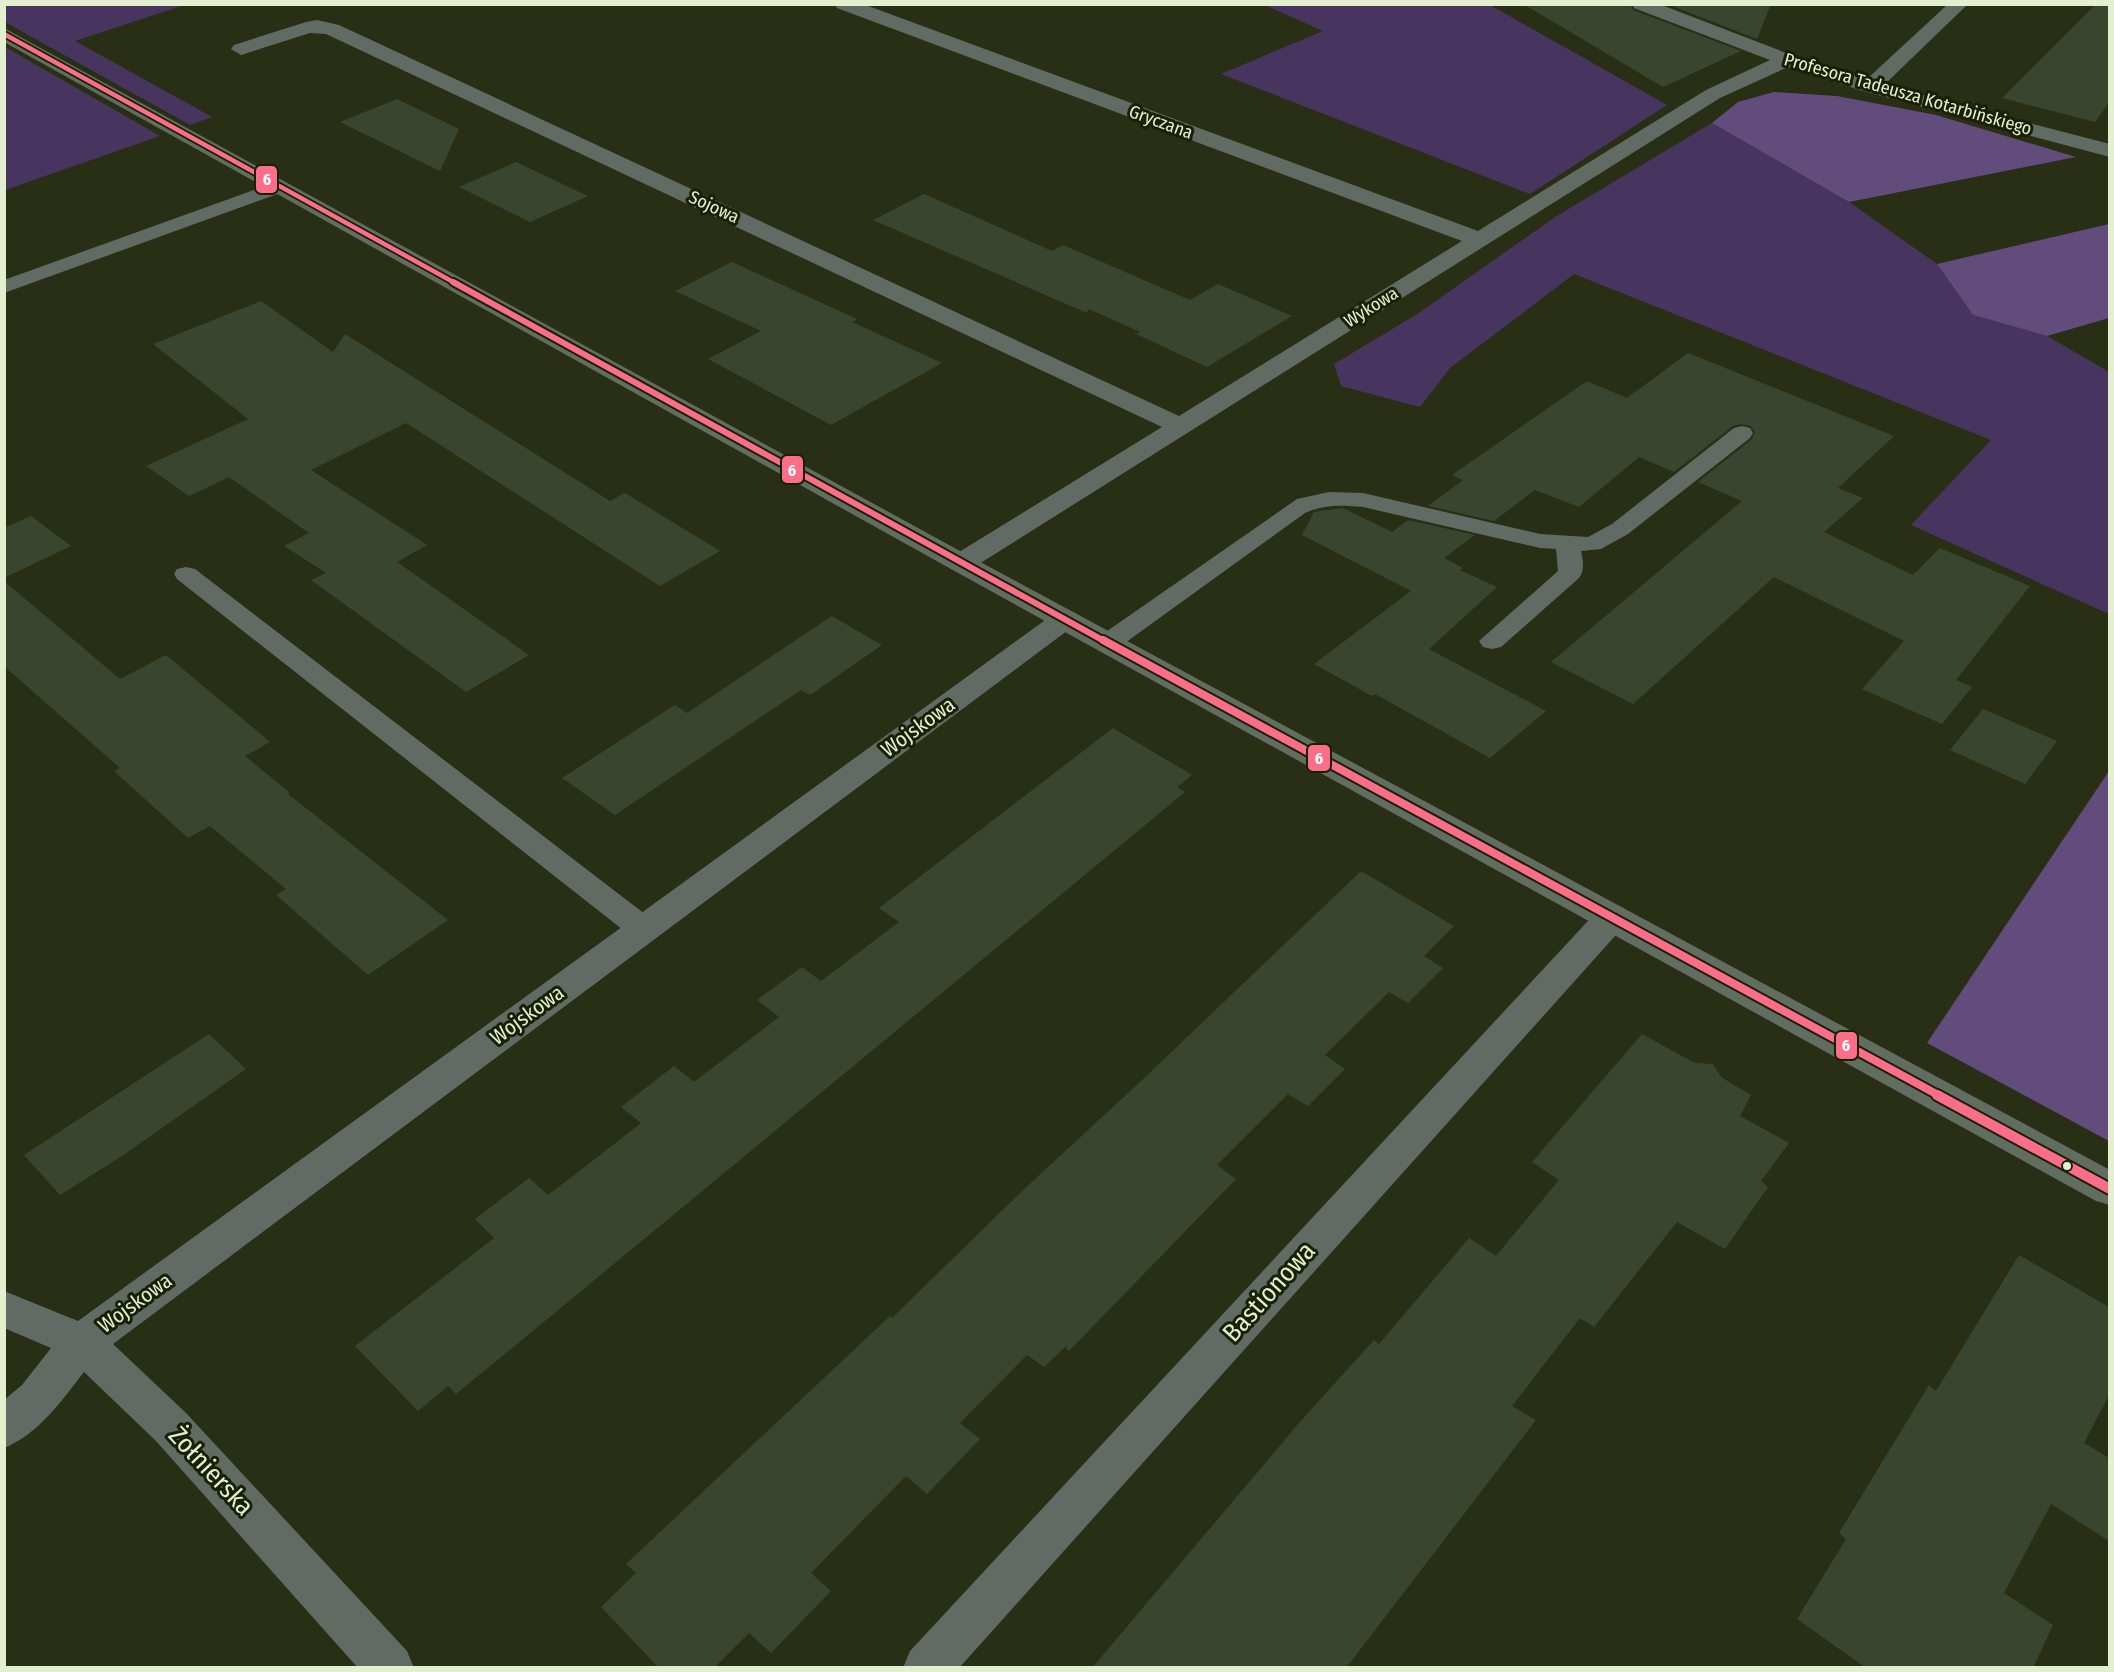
<svg xmlns="http://www.w3.org/2000/svg" width="2114" height="1672" font-family="'Fira Sans Condensed',sans-serif">
  <style>
    .green { fill: #48355f }
    .forest { fill: #614c7c }
    .building { fill: #3a452f }
    .lines { fill: none; stroke-linecap: round; stroke-linejoin: round }
    .lane { fill: #616b63; fill-rule: evenodd }
    .street { fill: #616b63; fill-rule: evenodd }
    .secondary { fill: #626d62; fill-rule: evenodd }
    .bus-1-far3-casing { stroke: #192006; stroke-width: 8 }
    .bus-1-far2-casing { stroke: #192006; stroke-width: 10 }
    .bus-1-far1-casing { stroke: #192006; stroke-width: 12 }
    .bus-1-casing { stroke: #192006; stroke-width: 14 }
    .bus-1-far3 { stroke: #fb6d88; stroke-width: 4.5 }
    .bus-1-far2 { stroke: #fb6d88; stroke-width: 6 }
    .bus-1-far1 { stroke: #fb6d88; stroke-width: 8 }
    .bus-1 { stroke: #fb6d88; stroke-width: 10 }
    .bus-dot { fill: #e4efcf; stroke: #192006; stroke-width: 2 }
    .labels { text-anchor: middle; dominant-baseline: central; stroke-width: 6; stroke-linejoin: round; paint-order: stroke }
    .far-street-label { font-size: 18px; fill: #e4efcf; stroke: #192006 }
    .street-label { font-size: 21px; fill: #e4efcf; stroke: #192006 }
    .near-street-label { font-size: 26px; fill: #e4efcf; stroke: #192006 }
    .line-badge { stroke: #192006; stroke-width: 2 }
    .badge-label { font-size: 16px; text-anchor: middle; font-weight: bold; fill: #fff }
  </style>
  <rect width="100%" height="100%" fill="#292f15"/>
  <g class="green">
    <polygon points="5,4 184,5 75,41 212,117 190,125 5,22"/>
    <polygon points="1265,5 1490,5 1667,105 1530,194 1221,74 1323,31"/>
    <polygon points="4,47 5,47 160,136 5,190"/>
    <polygon points="1712,123 1849,202 1937,264 1973,315 2047,336 2109,372 2109,614 1911,525 1991,440 1574,274 1450,368 1420,407 1341,386 1334,364 1419,313 1555,217"/>
  </g>
  <g class="forest">
    <polygon points="1774,92 1837,96 1936,115 2076,157 1849,202 1712,123 1738,102"/>
    <polygon points="2109,224 2109,318 2047,336 1973,315 1937,264"/>
    <polygon points="2109,771 2110,1141 2109,1141 1927,1043"/>
  </g>
  <g class="building">
    <polygon points="1523,4 1630,4 1633,10 1741,51 1663,87"/>
    <polygon points="1667,4 1771,4 1757,39"/>
    <polygon points="2096,4 2109,4 2109,102 2095,122 2002,98"/>
    <polygon points="397,99 459,129 440,171 340,122"/>
    <polygon points="516,162 588,196 530,222 459,187"/>
    <polygon points="924,194 1052,251 1063,245 1190,300 1218,284 1292,316 1207,367 1136,334 1140,332 1089,309 1087,313 873,220"/>
    <polygon points="732,262 857,319 852,322 942,363 831,425 708,359 761,331 675,291"/>
    <polygon points="261,301 333,352 345,334 610,501 625,493 720,551 660,586 406,423 311,470 427,545 397,562 529,655 466,692 311,580 326,573 284,546 309,533 229,477 189,496 146,466 248,419 153,344"/>
    <polygon points="1688,353 1894,436 1838,488 1863,498 1824,532 1913,575 1940,548 2030,586 1956,680 1972,687 1942,724 1862,689 1904,641 1774,577 1633,704 1551,662 1742,501 1698,482 1751,440 1755,432 1751,426 1741,424 1733,426 1674,472 1639,457 1579,507 1535,490 1494,521 1428,506 1463,480 1452,475 1587,381 1627,398"/>
    <polygon points="1343,508 1392,532 1408,520 1475,535 1444,558 1463,568 1460,570 1497,587 1429,649 1546,711 1490,758 1375,694 1372,696 1314,664 1411,591 1302,535 1314,512"/>
    <polygon points="31,516 71,546 4,578 4,528"/>
    <polygon points="4,581 120,679 166,655 270,742 245,756 290,793 288,794 448,920 368,975 276,895 286,889 210,826 188,838 114,771 120,768 4,666"/>
    <polygon points="832,616 882,645 810,695 801,690 615,815 562,778 675,705 687,713"/>
    <polygon points="1983,709 2057,741 2025,784 1950,750"/>
    <polygon points="1113,728 1192,775 1177,787 1185,792 511,1349 456,1394 448,1386 418,1411 355,1346 494,1238 475,1219 529,1178 548,1195 595,1159 641,1123 621,1107 674,1066 694,1082 779,1017 757,1000 802,967 821,981 899,922 879,908"/>
    <polygon points="1361,871 1454,926 1424,956 1443,968 1408,1003 1389,992 1325,1055 1345,1069 1308,1106 1288,1094 1217,1165 1236,1179 1069,1351 1065,1347 1044,1367 1027,1355 960,1423 980,1439 927,1494 906,1476 811,1573 831,1591 771,1653 749,1633 714,1668 659,1668 601,1607 636,1573 626,1564 890,1316 892,1318 1021,1192 1140,1082"/>
    <polygon points="209,1034 246,1069 122,1156 60,1195 24,1155"/>
    <polygon points="1642,1034 1695,1063 1713,1064 1721,1077 1751,1095 1740,1116 1789,1143 1761,1181 1768,1187 1725,1249 1677,1222 1594,1327 1580,1318 1512,1406 1536,1420 1346,1668 1092,1668 1299,1423 1374,1340 1379,1344 1469,1238 1496,1256 1559,1180 1532,1162"/>
    <polygon points="2019,1255 2109,1307 2109,1395 2084,1443 2109,1458 2109,1541 2051,1504 2004,1593 2053,1625 2033,1668 1866,1668 1797,1619 1846,1539 1839,1533 1929,1385 1936,1391"/>
  </g>
  <g class="lines">
    <g class="lane">
      <polygon points="279,181 288,187 286,191 4,293 4,280"/>
      <path d="M1742 426 1750 428 1753 433 1750 438 1628 534 1601 549 1581 551C1583 561 1585 569 1579 578L1501 647 1492 649 1483 647 1479 641 1558 571 1556 549 1540 548 1363 507C1343 505 1324 504 1305 513L1118 648 1109 650 1100 648 1096 642 1100 636 1297 499 1329 492 1363 493 1540 534 1588 537 1612 524 1734 428Z"/>
      <polygon points="186,567 195,569 654,921 658,929 654,937 643,940 632,937 177,579 174,574 177,569"/>
    </g>
    <g class="street">
      <polygon points="835,4 863,4 1478,231 1706,90 1770,60 1634,8 1632,4 1659,4 1794,56 1867,79 1948,4 1968,4 1884,85 2110,144 2110,157 1863,91 1788,67 1720,98 971,569 961,572 951,569 947,563 951,557 1162,427 326,34 310,33 241,55 231,49 234,45 306,22 317,20 339,25 1179,416 1462,241 837,8"/>
      <path d="M1065 610 1075 613 1080 619 1075 625 113 1344 186 1413 407 1651 414 1668H358L156 1441 84 1372C62 1400 39 1434 4 1448V1400L22 1385 51 1348 4 1328V1291L78 1321 1055 613Z"/>
      <polygon points="1612,904 1624,908 1629,917 1624,926 959,1668 903,1668 910,1651 1600,908"/>
    </g>
    <polygon class="secondary" points="4,28 971,557 2110,1170 2110,1205 2096,1201 951,569 4,42"/>
    <defs>
      <polyline id="bus-1-far3" points="4,34 455,283"/>
      <polyline id="bus-1-far2" points="453,282 1106,642"/>
      <polyline id="bus-1-far1" points="1103,640 1940,1096"/>
      <polyline id="bus-1" points="1937,1095 2110,1189"/>
    </defs>
    <use href="#bus-1-far3" class="bus-1-far3-casing"/>
    <use href="#bus-1-far2" class="bus-1-far2-casing"/>
    <use href="#bus-1-far1" class="bus-1-far1-casing"/>
    <use href="#bus-1" class="bus-1-casing"/>
    <use href="#bus-1-far3" class="bus-1-far3"/>
    <use href="#bus-1-far2" class="bus-1-far2"/>
    <use href="#bus-1-far1" class="bus-1-far1"/>
    <use href="#bus-1" class="bus-1"/>
  </g>
  <circle class="bus-dot" cx="2067" cy="1166" r="5"/>
  <g class="labels">
    <g class="far-street-label">
      <text transform="translate(1908 94) rotate(16)">Profesora Tadeusza Kotarbińskiego</text>
      <text transform="translate(1161 122) rotate(20)">Gryczana</text>
      <text transform="translate(714 207) rotate(25)">Sojowa</text>
      <text transform="translate(1371 307) rotate(-32)">Wykowa</text>
    </g>
    <g class="street-label">
      <text transform="translate(918 727) rotate(-36)">Wojskowa</text>
      <text transform="translate(527 1015) rotate(-36)">Wojskowa</text>
      <text transform="translate(135 1303) rotate(-36)">Wojskowa</text>
    </g>
    <g class="near-street-label">
      <text transform="translate(1269 1292) rotate(-48)">Bastionowa</text>
      <text transform="translate(211 1471) rotate(47)">Żołnierska</text>
    </g>
  </g>
  <g class="line-badge">
    <rect x="255" y="165" width="23" height="29" rx="6" fill="#fb6d88"/>
    <rect x="781" y="455" width="23" height="29" rx="6" fill="#fb6d88"/>
    <rect x="1307" y="744" width="24" height="28" rx="6" fill="#fb6d88"/>
    <rect x="1835" y="1031" width="23" height="29" rx="6" fill="#fb6d88"/>
  </g>
  <g class="badge-label">
    <text x="267" y="185">6</text>
    <text x="792" y="476">6</text>
    <text x="1319" y="764">6</text>
    <text x="1846" y="1051">6</text>
  </g>
  <rect width="2114" height="1672" fill="none" stroke="#e4efcf" stroke-width="12"/>
</svg>
